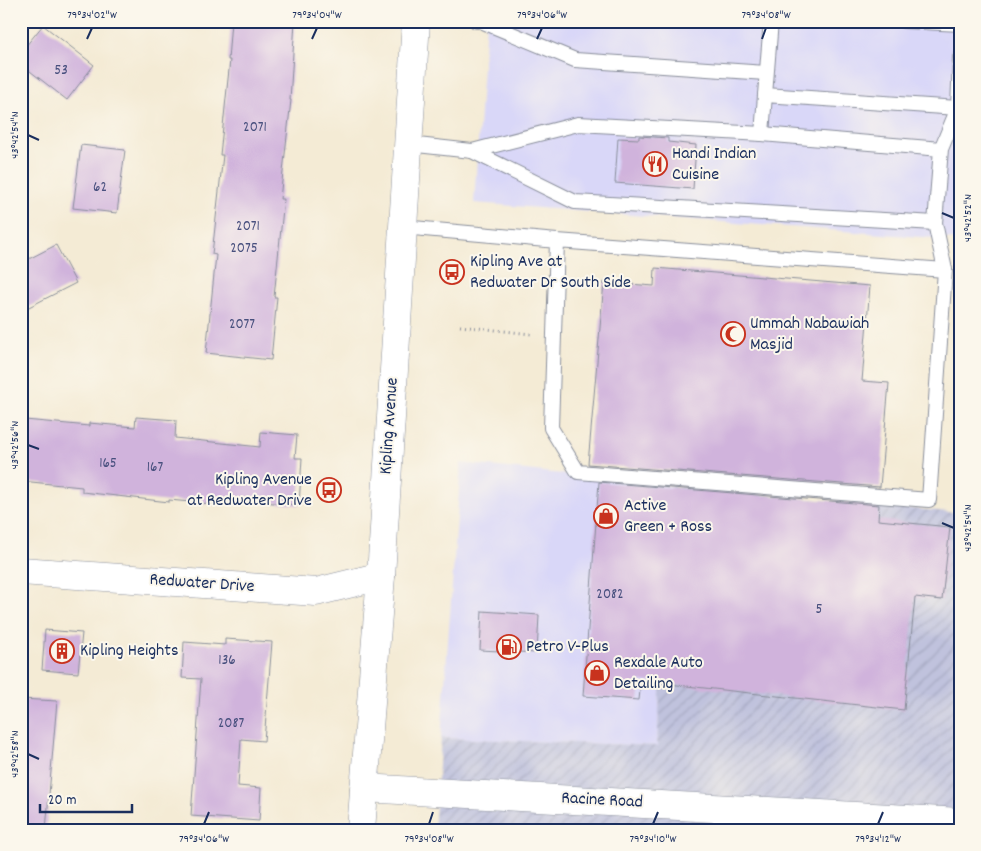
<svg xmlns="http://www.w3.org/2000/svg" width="981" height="851" font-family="Dekko,sans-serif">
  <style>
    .built { fill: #d9d7f8 }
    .industrial { fill: url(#industrial-furrows) }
    .building { fill: #d0b3dc }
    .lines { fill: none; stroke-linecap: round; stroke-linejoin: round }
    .lane-casing { stroke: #888d9a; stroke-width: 16 }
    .street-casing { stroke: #888d9a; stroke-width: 29 }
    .secondary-casing { stroke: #888d9a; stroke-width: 29 }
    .path { stroke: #888d9a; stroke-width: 3; stroke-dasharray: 1 4; stroke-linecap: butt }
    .lane { stroke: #fff; stroke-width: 14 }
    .street { stroke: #fff; stroke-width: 28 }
    .secondary { stroke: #fff; stroke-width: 28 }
    .ticks { fill: none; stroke: #1b2f5e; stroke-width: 2 }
    .labels { text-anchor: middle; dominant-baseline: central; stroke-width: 4; stroke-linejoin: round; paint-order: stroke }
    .number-label { font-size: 15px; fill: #48507e }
    .poi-label { font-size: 18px; fill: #1b2f5e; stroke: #fbf7ec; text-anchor: start }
    .street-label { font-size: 18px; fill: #1b2f5e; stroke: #fbf7ec }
    .neatline { fill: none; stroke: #1b2f5e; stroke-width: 2 }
    .ticks-label { font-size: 12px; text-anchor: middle; fill: #1b2f5e }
  </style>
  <defs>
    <pattern id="industrial-furrows" width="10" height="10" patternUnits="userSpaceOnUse" patternTransform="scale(1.25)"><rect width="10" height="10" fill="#c0c2dd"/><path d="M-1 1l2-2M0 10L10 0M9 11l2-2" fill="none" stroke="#a4a7c0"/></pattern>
  </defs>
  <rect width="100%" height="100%" fill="#fbf7ec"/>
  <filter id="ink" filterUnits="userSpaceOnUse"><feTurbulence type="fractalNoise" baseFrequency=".02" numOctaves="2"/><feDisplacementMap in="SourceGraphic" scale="10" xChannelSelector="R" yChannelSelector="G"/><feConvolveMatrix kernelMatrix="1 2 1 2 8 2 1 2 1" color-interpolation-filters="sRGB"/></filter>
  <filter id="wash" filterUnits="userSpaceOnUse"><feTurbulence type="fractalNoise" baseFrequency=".0096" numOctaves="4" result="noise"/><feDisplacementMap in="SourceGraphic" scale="20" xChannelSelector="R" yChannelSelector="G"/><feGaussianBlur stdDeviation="1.12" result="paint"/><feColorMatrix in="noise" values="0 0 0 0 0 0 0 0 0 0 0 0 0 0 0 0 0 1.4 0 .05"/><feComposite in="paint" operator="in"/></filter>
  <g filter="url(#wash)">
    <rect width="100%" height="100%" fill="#f4ebd5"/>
    <g class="built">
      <polygon points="486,21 960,21 960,240 474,203"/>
      <polygon points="461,463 672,486 657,746 441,738"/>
    </g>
    <polygon class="industrial" points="672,486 960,513 960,830 434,830 441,738 657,746"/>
    <g id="blocks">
      <g class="building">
        <polygon points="231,21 295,21 290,100 291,100 280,199 284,199 274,297 277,297 271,360 206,353 216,255 212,254 223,155 220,155 230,60 228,60"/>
        <polygon points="43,25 94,65 67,100 21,64 21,52"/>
        <polygon points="639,136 668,138 668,142 696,145 693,189 615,183 618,138 639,139"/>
        <polygon points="81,145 125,150 117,213 73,208"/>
        <polygon points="56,245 76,283 21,311 21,263"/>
        <polygon points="655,268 870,286 862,381 889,383 880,487 588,464 604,282 654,286"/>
        <polygon points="136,417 176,420 175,438 260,447 261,432 297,435 295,458 302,458 299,505 223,499 222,505 169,500 169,502 82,492 82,487 21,481 25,420 89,426 89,423 135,427"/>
        <polygon points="599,482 879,505 878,520 950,527 942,600 915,597 904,710 641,681 639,700 583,696"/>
        <polygon points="482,611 539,615 537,653 480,650"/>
        <polygon points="45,630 82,633 78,673 42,670"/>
        <polygon points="225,639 272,642 264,741 241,739 238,786 261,788 259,821 191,816 201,679 182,678 184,642 225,645"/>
        <polygon points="21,699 57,701 46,830 21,830"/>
      </g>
    </g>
  </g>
  <g filter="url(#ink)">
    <use href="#blocks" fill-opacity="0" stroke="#888d9a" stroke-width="1"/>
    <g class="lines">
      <defs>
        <g id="lane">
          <polyline points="476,21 481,21 575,60 766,73"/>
          <polyline points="904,21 960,24"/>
          <polyline points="765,95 771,21"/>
          <polyline points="762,134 765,95 958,108"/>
          <polyline points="408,144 472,151"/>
          <polyline points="941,149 762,134 578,124 472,151 575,202 935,223 941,149 958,108 960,58"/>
          <polyline points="935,223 945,270"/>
          <polyline points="402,227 557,241 551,428 578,472 929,500 945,270 557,241"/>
        </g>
        <g id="street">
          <polyline points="21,571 316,592 381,576"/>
          <polyline points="364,788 960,822"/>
        </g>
        <polyline id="secondary" points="361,830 381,576 416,21"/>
      </defs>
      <use href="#lane" class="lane-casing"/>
      <use href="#street" class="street-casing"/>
      <use href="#secondary" class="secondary-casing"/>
      <polyline class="path" points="460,326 531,334"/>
      <use href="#lane" class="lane"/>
      <use href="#street" class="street"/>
      <use href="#secondary" class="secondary"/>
    </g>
  </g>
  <path class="ticks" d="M87 39 92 28M312 39 317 28M537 39 542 28M762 39 766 28M28 135 39 140M942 213 954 218M28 445 39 449M942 523 954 528M28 754 39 759M204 824 209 812M429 824 433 812M653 824 658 812M878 824 883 812"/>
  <defs>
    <symbol id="restaurant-ring" viewBox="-11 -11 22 22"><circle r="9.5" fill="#fbf7ec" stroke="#c8321e" stroke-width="1.5"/><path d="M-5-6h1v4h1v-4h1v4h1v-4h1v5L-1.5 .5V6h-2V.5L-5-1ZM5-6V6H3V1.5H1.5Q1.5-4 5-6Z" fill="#c8321e"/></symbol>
    <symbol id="bus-ring" viewBox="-11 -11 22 22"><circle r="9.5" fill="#fbf7ec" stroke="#c8321e" stroke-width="1.5"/><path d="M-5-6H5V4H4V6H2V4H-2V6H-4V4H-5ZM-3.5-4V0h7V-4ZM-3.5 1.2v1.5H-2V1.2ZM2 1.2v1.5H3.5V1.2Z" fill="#c8321e"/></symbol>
    <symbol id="mosque-ring" viewBox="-11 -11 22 22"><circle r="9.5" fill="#fbf7ec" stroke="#c8321e" stroke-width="1.5"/><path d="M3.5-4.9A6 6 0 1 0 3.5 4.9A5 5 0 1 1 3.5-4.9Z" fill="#c8321e"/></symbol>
    <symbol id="shop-ring" viewBox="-11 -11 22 22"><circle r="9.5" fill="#fbf7ec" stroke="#c8321e" stroke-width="1.5"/><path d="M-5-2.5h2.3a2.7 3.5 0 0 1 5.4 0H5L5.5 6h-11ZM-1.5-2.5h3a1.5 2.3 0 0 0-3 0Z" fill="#c8321e"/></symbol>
    <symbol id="fuel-ring" viewBox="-11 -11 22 22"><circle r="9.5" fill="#fbf7ec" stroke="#c8321e" stroke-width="1.5"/><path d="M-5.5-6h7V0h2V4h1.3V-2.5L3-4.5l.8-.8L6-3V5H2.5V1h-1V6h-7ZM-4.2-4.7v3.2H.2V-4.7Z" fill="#c8321e"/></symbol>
    <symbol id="building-ring" viewBox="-11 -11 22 22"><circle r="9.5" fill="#fbf7ec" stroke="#c8321e" stroke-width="1.5"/><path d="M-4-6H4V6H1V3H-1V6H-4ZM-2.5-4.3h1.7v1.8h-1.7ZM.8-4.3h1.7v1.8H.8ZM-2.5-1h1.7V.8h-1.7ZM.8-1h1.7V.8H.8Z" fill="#c8321e"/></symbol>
  </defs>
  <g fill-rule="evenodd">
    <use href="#restaurant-ring" x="641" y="150" width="28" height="28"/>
    <use href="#bus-ring" x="438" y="258" width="28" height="28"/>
    <use href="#mosque-ring" x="719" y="320" width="28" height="28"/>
    <use href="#bus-ring" x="315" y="476" width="28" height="28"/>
    <use href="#shop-ring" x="592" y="502" width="28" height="28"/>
    <use href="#fuel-ring" x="495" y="633" width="28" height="28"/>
    <use href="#building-ring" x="48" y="637" width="28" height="28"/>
    <use href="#shop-ring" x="583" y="659" width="28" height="28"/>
  </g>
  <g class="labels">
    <g class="number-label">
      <text x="61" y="71">53</text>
      <text x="255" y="128">2071</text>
      <text x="100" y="188">62</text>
      <text x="248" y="227">2071</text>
      <text x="244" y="249">2075</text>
      <text x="242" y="325">2077</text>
      <text x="108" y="464">165</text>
      <text x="155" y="468">167</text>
      <text x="610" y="595">2082</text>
      <text x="819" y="610">5</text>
      <text x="227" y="661">136</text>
      <text x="231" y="724">2087</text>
    </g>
    <g class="poi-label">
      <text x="672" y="154">Handi Indian<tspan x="672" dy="21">Cuisine</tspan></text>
      <text x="470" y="262">Kipling Ave at<tspan x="470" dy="21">Redwater Dr South Side</tspan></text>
      <text x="750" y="324">Ummah Nabawiah<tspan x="750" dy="21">Masjid</tspan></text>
      <text x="312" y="480" text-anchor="end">Kipling Avenue<tspan x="312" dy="21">at Redwater Drive</tspan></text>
      <text x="624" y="506">Active<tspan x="624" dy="21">Green + Ross</tspan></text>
      <text x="526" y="647">Petro V-Plus</text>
      <text x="80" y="651">Kipling Heights</text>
      <text x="614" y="663">Rexdale Auto<tspan x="614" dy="21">Detailing</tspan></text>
    </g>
    <g class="street-label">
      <text transform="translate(390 426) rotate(-86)">Kipling Avenue</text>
      <text transform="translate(202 584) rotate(4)">Redwater Drive</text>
      <text transform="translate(602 801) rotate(3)">Racine Road</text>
    </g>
  </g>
  <rect width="981" height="851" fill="none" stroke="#fbf7ec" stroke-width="55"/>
  <path d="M40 804v8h92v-8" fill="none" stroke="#1b2f5e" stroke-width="2.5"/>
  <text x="48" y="804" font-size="15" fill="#1b2f5e" stroke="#fbf7ec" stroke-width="4" paint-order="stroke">20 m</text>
  <rect x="28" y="28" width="926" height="796" class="neatline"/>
  <g class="ticks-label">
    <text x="92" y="18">79°34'02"W</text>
    <text x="317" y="18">79°34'04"W</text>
    <text x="542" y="18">79°34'06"W</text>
    <text x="766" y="18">79°34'08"W</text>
    <text transform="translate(14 135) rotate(-90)" y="4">43°42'54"N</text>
    <text transform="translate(967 218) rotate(-90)" y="4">43°42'52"N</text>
    <text transform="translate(14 445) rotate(-90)" y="4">43°42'56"N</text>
    <text transform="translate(967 528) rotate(-90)" y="4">43°42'54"N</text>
    <text transform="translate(14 754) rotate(-90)" y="4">43°42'58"N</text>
    <text x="204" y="842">79°34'06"W</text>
    <text x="429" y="842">79°34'08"W</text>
    <text x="653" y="842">79°34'10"W</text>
    <text x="878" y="842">79°34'12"W</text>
  </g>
</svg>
